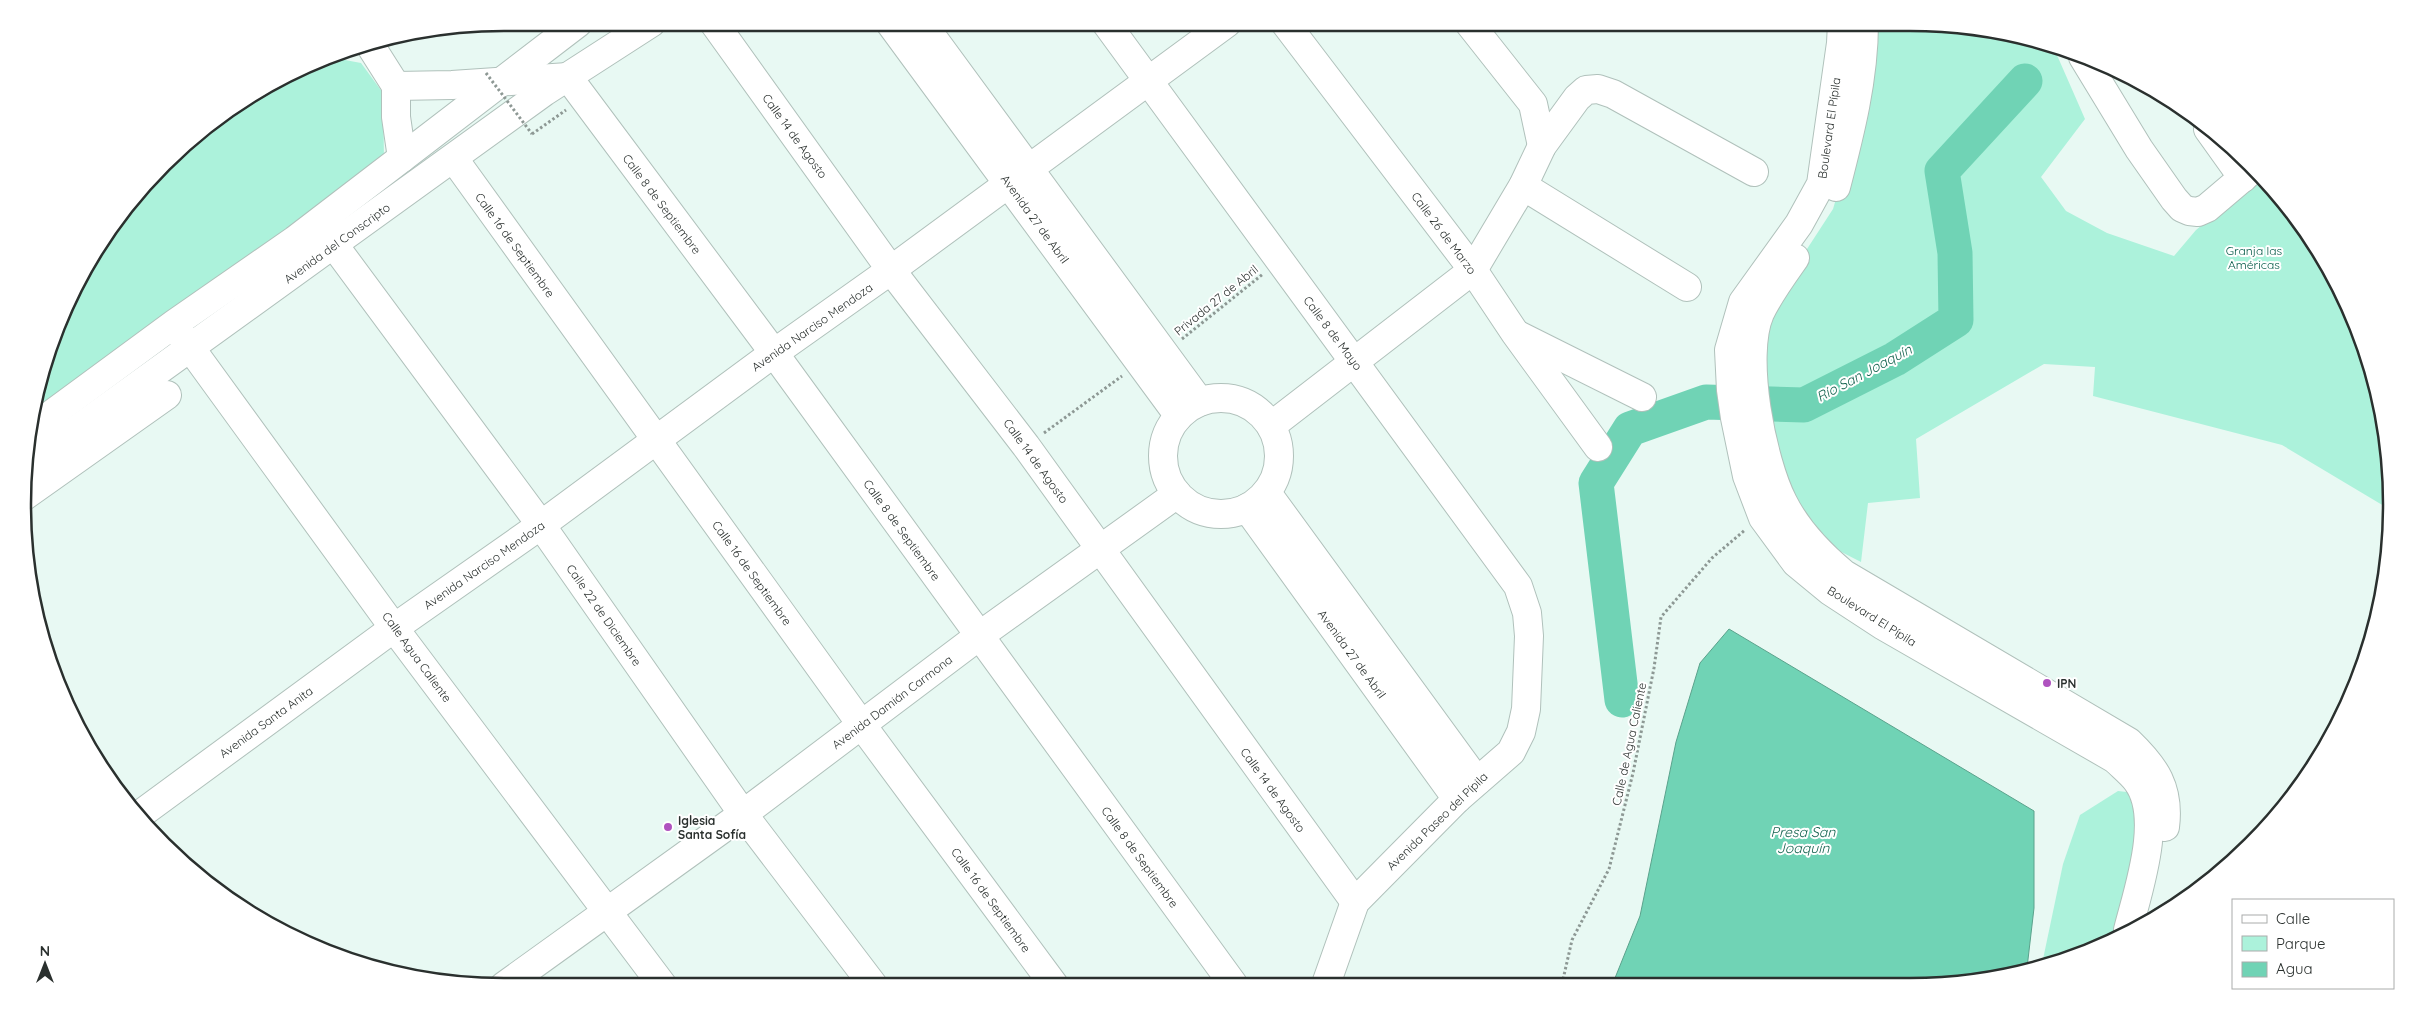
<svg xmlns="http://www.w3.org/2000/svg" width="2414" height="1009" font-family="Quicksand,sans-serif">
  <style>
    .green { fill: #acf2db }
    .water { fill: #70d3b5; stroke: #5ba28c }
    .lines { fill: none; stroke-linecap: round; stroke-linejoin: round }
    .river { stroke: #70d3b5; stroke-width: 35 }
    .minor-casing { stroke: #b0c1bb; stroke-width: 30 }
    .major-casing { stroke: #b0c1bb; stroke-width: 30 }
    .path { stroke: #8d9894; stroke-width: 3; stroke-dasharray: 2.5 2.5; stroke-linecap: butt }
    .minor { stroke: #fff; stroke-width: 28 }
    .major { stroke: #fff; stroke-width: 28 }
    .path-bridge { stroke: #8d9894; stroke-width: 3; stroke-dasharray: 2.5 2.5; stroke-linecap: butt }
    .poi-dot { fill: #af53bf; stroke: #fff; stroke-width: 2 }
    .labels { text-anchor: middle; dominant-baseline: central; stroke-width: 4; stroke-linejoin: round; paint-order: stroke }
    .street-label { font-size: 12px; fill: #2a302e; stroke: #fff }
    .park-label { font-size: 12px; fill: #005845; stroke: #fff }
    .poi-label { font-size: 12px; font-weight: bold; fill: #2a302e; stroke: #fff; text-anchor: start }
    .water-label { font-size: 14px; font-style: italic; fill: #166551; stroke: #fff }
    .rim { fill: none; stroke: #2a302e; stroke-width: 2.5 }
  </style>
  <rect width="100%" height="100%" fill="#e8f9f3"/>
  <g class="green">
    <polygon points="1869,23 1910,23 2053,46 2085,119 2041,177 2066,211 2107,233 2174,256 2196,230 2260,177 2292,211 2342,292 2375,380 2390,473 2389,509 2282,445 2093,396 2095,367 2044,364 1916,439 1920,498 1868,503 1861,562 1816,539 1776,472 1758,368 1770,306 1833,209 1858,125"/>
    <polygon points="329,57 361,63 383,93 384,160 31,420 32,411 87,263 187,142 264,87"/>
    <polygon points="2118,791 2135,793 2135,858 2116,937 2094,950 2042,964 2063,864 2080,815"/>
  </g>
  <polygon class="water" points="1729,629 2034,811 2034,908 2027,968 1973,982 1613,983 1640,916 1676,742 1700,663"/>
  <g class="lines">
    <polyline class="river" points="1622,700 1596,483 1630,429 1706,402 1804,405 1895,359 1956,320 1955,253 1942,171 2025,81"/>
    <defs>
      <g id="minor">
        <polyline points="714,23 891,270 1026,446 1355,902"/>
        <polyline points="890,23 1179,416"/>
        <polyline points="922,23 1200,402"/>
        <polyline points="1106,23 1518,586 1527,613 1529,636 1526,709 1521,732 1511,752 1457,799 1355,902 1326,984"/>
        <polyline points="1285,23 1473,270 1515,333 1598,447"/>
        <polyline points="1469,23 1533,104 1542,146"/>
        <path d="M1842 23 1841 43 1821 184 1799 224 1743 302 1729 350 1731 390 1735 418 1747 476 1763 518 1796 563 1830 591 1882 625 2115 759C2122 766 2131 773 2137 781 2164 817 2138 890 2128 930"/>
        <polyline points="370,45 396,86 396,117 402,158"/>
        <polyline points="2083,57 2139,149 2174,199 2182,208 2189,211 2198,212 2207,208 2253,169"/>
        <polyline points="396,86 452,85 568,77 774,353 1233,984"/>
        <polyline points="2208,129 2243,178"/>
        <polyline points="454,159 861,724 1054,985"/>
        <polyline points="1523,186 1687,287"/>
        <path d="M1836 187C1850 133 1864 79 1864 23"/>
        <polyline points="334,245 541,525 743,814 873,985"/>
        <path d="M1795 258C1783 275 1769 294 1760 313 1741 356 1762 461 1783 502 1797 530 1820 554 1844 574L2129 742C2155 767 2170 788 2165 827"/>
        <polyline points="176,328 394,628 663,986"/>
        <polyline points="1518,335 1642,397"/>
        <circle cx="1221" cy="456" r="58"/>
        <polyline points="1271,426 1473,270 1523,186 1542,146 1577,98 1586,90 1598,89 1613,94 1754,172"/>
        <polyline points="1267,493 1477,781"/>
        <polyline points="23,497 167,395"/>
        <polyline points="1247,508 1457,799"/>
        <polyline points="138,816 394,628 541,525 774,353 891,270 1227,23"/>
        <polyline points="504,986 743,814 979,636 1177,494"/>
      </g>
      <g id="major">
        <polyline points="30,430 174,324 295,240 578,23"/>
        <polyline points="26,466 544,92 651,23"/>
      </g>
    </defs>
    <use href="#minor" class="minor-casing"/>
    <use href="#major" class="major-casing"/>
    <g class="path">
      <polyline points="532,134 566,110"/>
      <polyline points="1182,339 1263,274"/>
      <polyline points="1044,433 1122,376"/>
      <polyline points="1562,984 1572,940 1609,869 1633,773 1654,668 1661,617 1712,558 1745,530"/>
    </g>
    <use href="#minor" class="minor"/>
    <use href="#major" class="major"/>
    <polyline class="path-bridge" points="486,73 532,134"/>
  </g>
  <g class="poi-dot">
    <circle cx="2047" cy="683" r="5"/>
    <circle cx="668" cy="827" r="5"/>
  </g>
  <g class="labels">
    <g class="street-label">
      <text transform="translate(1829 128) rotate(-82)">Boulevard El Pípila</text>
      <text transform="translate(795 136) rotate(54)">Calle 14 de Agosto</text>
      <text transform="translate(662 204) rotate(53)">Calle 8 de Septiembre</text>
      <text transform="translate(1035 219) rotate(54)">Avenida 27 de Abril</text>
      <text transform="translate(1444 233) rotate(53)">Calle 26 de Marzo</text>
      <text transform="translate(337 243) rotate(-36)">Avenida del Conscripto</text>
      <text transform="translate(515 245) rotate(54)">Calle 16 de Septiembre</text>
      <text transform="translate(1216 300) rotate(-39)">Privada 27 de Abril</text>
      <text transform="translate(812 327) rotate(-35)">Avenida Narciso Mendoza</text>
      <text transform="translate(1333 333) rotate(53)">Calle 8 de Mayo</text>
      <text transform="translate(1036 461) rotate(54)">Calle 14 de Agosto</text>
      <text transform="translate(902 530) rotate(54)">Calle 8 de Septiembre</text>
      <text transform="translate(484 565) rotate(-35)">Avenida Narciso Mendoza</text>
      <text transform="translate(752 573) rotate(54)">Calle 16 de Septiembre</text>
      <text transform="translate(604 615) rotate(55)">Calle 22 de Diciembre</text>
      <text transform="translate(1872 616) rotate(32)">Boulevard El Pípila</text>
      <text transform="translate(1352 654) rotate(54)">Avenida 27 de Abril</text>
      <text transform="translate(417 657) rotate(54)">Calle Agua Caliente</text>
      <text transform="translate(892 702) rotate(-37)">Avenida Damián Carmona</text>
      <text transform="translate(266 722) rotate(-36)">Avenida Santa Anita</text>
      <text transform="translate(1629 744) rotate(-78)">Calle de Agua Caliente</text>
      <text transform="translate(1273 790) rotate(54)">Calle 14 de Agosto</text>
      <text transform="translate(1437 821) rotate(-44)">Avenida Paseo del Pípila</text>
      <text transform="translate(1140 857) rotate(54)">Calle 8 de Septiembre</text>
      <text transform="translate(991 900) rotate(54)">Calle 16 de Septiembre</text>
    </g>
    <g class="park-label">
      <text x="2254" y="250">Granja las<tspan x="2254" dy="14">Américas</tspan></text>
    </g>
    <g class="poi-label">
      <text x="2057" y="683">IPN</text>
      <text x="678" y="820">Iglesia<tspan x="678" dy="14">Santa Sofía</tspan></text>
    </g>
    <g class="water-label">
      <text transform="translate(1864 373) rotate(-28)">Río San Joaquín</text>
      <text x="1803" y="832">Presa San<tspan x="1803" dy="16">Joaquín</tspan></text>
    </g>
  </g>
  <path d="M0 0H2414V1009H0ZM504 31H1910A473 473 0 0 1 2383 504V505A473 473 0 0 1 1910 978H504A473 473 0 0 1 31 505V504A473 473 0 0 1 504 31Z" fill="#fff" fill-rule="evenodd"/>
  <path class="rim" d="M504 31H1910A473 473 0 0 1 2383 504V505A473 473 0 0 1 1910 978H504A473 473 0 0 1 31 505V504A473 473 0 0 1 504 31Z"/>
  <rect x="2232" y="899" width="162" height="90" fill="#ffffff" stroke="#aaacab"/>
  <rect x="2242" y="915" width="25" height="8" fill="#ffffff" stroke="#aaacab"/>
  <text x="2276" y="924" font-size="15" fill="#2a302e">Calle</text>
  <rect x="2242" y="936" width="25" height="15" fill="#acf2db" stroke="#aaacab"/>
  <text x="2276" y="949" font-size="15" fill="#2a302e">Parque</text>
  <rect x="2242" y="962" width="25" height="15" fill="#70d3b5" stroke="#aaacab"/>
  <text x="2276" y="974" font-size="15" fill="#2a302e">Agua</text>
  <g transform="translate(45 964)" stroke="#ffffff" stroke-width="4" paint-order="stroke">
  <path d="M0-4L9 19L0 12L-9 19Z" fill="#2a302e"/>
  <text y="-8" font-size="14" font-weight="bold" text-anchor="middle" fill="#2a302e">N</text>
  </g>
</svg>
